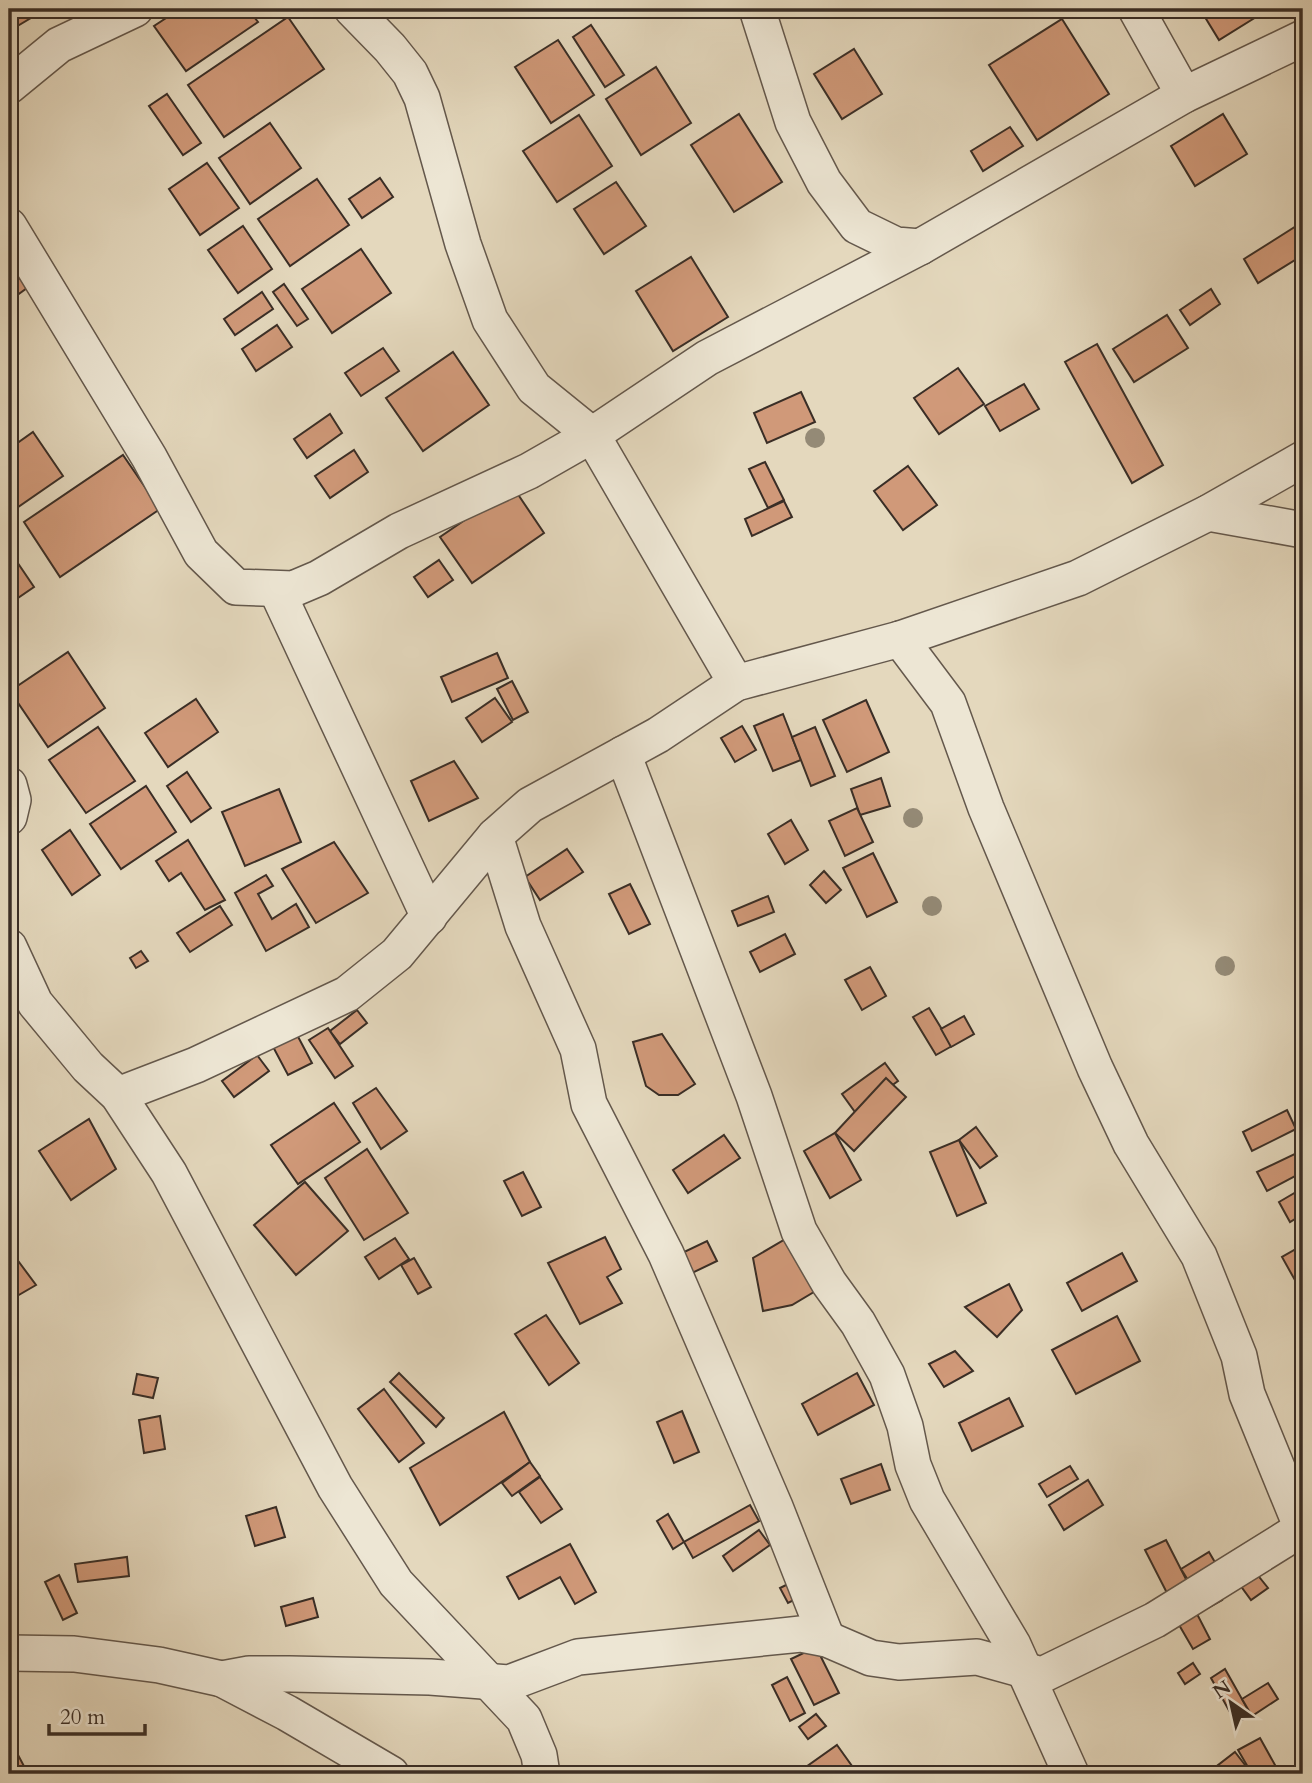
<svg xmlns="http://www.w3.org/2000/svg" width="1312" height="1783" font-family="Cardo,serif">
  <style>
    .building { fill: #d09979; stroke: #3a2e26; stroke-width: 2 }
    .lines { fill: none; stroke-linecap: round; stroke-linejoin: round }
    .street-casing { stroke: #64584c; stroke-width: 38 }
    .street { stroke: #ede6d4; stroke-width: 35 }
    .tree { fill: #948a76 }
  </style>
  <rect width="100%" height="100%" fill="#e4d8bd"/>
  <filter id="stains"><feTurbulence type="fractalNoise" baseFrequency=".00286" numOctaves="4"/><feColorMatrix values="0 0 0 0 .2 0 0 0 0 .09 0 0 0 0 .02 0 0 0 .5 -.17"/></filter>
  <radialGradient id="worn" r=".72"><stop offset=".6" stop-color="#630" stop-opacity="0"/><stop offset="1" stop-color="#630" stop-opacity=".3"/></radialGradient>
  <g class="building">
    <polygon points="9,9 46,9 9,31"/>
    <polygon points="180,9 248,9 258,22 186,71 154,26"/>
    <polygon points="1200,9 1269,9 1219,40"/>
    <polygon points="288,17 324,69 224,137 188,85"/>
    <polygon points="1062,19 1109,94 1037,140 989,65"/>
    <polygon points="591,25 624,75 605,87 573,37"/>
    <polygon points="558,40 594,95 551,123 515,67"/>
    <polygon points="854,49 882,94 842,119 814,74"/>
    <polygon points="656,67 691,123 641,155 606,99"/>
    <polygon points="167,94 201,143 183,155 149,106"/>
    <polygon points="739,114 782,182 734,212 691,145"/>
    <polygon points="1223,114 1247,154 1195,186 1171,146"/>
    <polygon points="579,115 612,166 557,202 523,151"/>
    <polygon points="270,123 301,168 250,204 219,158"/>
    <polygon points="1010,127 1023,146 983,171 971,151"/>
    <polygon points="207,163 239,208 200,235 169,189"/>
    <polygon points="380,178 393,197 362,218 349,199"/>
    <polygon points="317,179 349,225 290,266 258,219"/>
    <polygon points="616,182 646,226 604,254 574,209"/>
    <polygon points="1301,223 1303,255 1258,283 1244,259"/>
    <polygon points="243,226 272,269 238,293 208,250"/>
    <polygon points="361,249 391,293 332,333 302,289"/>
    <polygon points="691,257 728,317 673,351 636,291"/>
    <polygon points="13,269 27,288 9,301 9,272"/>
    <polygon points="284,284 308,319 297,326 273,292"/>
    <polygon points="1211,289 1220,304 1190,325 1180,310"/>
    <polygon points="262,292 273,309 235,335 224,319"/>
    <polygon points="1167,315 1188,348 1134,382 1113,349"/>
    <polygon points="277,325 292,347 256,371 242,349"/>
    <polygon points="1097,344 1163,465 1132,483 1065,362"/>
    <polygon points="383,348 399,371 361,396 345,373"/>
    <polygon points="453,352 489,405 423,451 386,398"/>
    <polygon points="958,368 984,404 939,434 914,398"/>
    <polygon points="1024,384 1039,409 1000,431 985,406"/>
    <polygon points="801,392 815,422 767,443 754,413"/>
    <polygon points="330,414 342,433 307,458 294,439"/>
    <polygon points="33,432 63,476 11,512 9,449"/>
    <polygon points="354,450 368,472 330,498 315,476"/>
    <polygon points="123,455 160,509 60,577 24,522"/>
    <polygon points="765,462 784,500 768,508 749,469"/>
    <polygon points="908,466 937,505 903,530 874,491"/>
    <polygon points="513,487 544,533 472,583 440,537"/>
    <polygon points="784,501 792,517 752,536 745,519"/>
    <polygon points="9,550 34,587 9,604"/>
    <polygon points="439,560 453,580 428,597 414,577"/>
    <polygon points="68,652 105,708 48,747 10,691"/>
    <polygon points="497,653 508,678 452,702 441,677"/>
    <polygon points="512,681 528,712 513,720 497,689"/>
    <polygon points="495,698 512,722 482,742 466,718"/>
    <polygon points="196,699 218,732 168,767 145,733"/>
    <polygon points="866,700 889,752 847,772 823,720"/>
    <polygon points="783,714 801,760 773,771 754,726"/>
    <polygon points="742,726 756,750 735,762 721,738"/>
    <polygon points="98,727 135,781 86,813 49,760"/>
    <polygon points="815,727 835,776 811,786 792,737"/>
    <polygon points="454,761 478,798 429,821 411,781"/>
    <polygon points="187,772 211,808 191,822 167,786"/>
    <polygon points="881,778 890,806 860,815 851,789"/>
    <polygon points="146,786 176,832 121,869 90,824"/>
    <polygon points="279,789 301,842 245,866 222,812"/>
    <polygon points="857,808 873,842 845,856 829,821"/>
    <polygon points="791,820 808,850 785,864 768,834"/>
    <polygon points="70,830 100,875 72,895 42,850"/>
    <polygon points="188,840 225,900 205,910 181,873 169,881 156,861"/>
    <polygon points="334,842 368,893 316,923 282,869"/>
    <polygon points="567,849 583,872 540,900 525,877"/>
    <polygon points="873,853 897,902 867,917 843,868"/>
    <polygon points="824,871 841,890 826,903 810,885"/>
    <polygon points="266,875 273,886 258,894 272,919 296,904 309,927 266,951 235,893"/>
    <polygon points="630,884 650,924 629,934 609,894"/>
    <polygon points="768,896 774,912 738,926 732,911"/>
    <polygon points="220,906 232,925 190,952 177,933"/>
    <polygon points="785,934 795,954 760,972 750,952"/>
    <polygon points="141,951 148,961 136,968 130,958"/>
    <polygon points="870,967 886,996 862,1010 845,980"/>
    <polygon points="929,1008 952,1046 936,1055 913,1017"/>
    <polygon points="357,1010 367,1023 340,1044 330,1031"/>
    <polygon points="964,1016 974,1034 951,1047 941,1029"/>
    <polygon points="328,1028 353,1066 335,1078 309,1040"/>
    <polygon points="295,1031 312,1063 288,1075 271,1043"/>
    <polygon points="662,1034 695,1084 678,1095 659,1095 646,1086 633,1042"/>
    <polygon points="257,1055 269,1071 234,1097 222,1081"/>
    <polygon points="885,1063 898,1081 855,1112 842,1094"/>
    <polygon points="886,1078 906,1097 854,1151 835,1133"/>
    <polygon points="376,1088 407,1131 381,1149 353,1103"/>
    <polygon points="334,1103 360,1142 298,1184 271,1145"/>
    <polygon points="1287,1110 1296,1129 1252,1151 1243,1132"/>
    <polygon points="89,1119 116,1169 71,1200 39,1151"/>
    <polygon points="976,1127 997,1156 980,1168 959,1140"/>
    <polygon points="835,1133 861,1180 830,1198 804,1151"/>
    <polygon points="724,1135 740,1158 688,1193 673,1170"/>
    <polygon points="959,1140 986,1203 957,1216 930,1152"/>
    <polygon points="367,1149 408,1213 364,1240 325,1178"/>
    <polygon points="1303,1150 1303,1172 1267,1191 1257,1172"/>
    <polygon points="523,1172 541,1207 522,1216 504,1181"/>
    <polygon points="305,1182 348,1231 296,1275 254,1225"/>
    <polygon points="1303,1188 1303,1214 1290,1222 1279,1202"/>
    <polygon points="799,1231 829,1283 792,1305 763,1311 753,1258"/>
    <polygon points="605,1237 621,1269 607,1277 622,1303 580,1324 548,1263"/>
    <polygon points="395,1238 409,1259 379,1279 365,1257"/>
    <polygon points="707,1241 717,1261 692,1273 682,1253"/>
    <polygon points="1303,1245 1303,1278 1296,1282 1282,1257"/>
    <polygon points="1122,1253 1137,1281 1082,1311 1067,1283"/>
    <polygon points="16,1258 36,1285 17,1296 9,1286 9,1263"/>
    <polygon points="414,1258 431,1287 418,1294 401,1265"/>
    <polygon points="1009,1284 1022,1310 997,1337 965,1307"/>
    <polygon points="10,1306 17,1335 9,1337 9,1307"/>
    <polygon points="546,1315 579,1363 549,1385 515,1334"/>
    <polygon points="1117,1316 1140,1361 1076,1394 1052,1350"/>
    <polygon points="955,1351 973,1371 944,1387 929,1364"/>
    <polygon points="399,1373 444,1418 436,1427 390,1382"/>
    <polygon points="857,1373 874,1405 818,1435 802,1404"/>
    <polygon points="137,1374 158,1378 153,1398 133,1394"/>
    <polygon points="384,1389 424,1443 399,1462 358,1409"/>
    <polygon points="1009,1398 1023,1426 972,1451 959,1423"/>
    <polygon points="682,1411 699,1452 674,1463 657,1422"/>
    <polygon points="504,1412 530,1462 440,1525 410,1468"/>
    <polygon points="160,1416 165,1449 144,1453 139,1420"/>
    <polygon points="530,1462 540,1476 512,1496 502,1483"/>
    <polygon points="881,1464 890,1490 851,1504 841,1479"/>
    <polygon points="1070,1466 1078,1479 1047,1497 1039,1484"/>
    <polygon points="540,1477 562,1509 541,1523 519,1492"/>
    <polygon points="1088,1480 1103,1505 1064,1530 1049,1505"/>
    <polygon points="750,1505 759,1521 693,1558 684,1542"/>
    <polygon points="276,1507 285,1537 255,1546 246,1516"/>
    <polygon points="668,1514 684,1542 673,1549 657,1521"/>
    <polygon points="759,1530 770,1545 733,1571 723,1556"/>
    <polygon points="1166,1540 1189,1585 1168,1595 1145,1550"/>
    <polygon points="570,1544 596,1592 575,1604 560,1577 519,1599 507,1577"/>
    <polygon points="1209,1552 1220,1571 1193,1588 1181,1569"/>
    <polygon points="127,1557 129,1576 78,1582 75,1564"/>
    <polygon points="1256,1573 1268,1588 1251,1600 1240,1585"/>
    <polygon points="59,1575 77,1613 63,1620 45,1582"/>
    <polygon points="796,1580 804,1595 788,1603 780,1588"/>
    <polygon points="1214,1586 1222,1600 1197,1614 1210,1639 1193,1649 1171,1611"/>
    <polygon points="313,1598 318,1617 286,1626 281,1607"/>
    <polygon points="816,1647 839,1693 814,1705 791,1659"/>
    <polygon points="1193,1663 1200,1674 1185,1684 1178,1673"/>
    <polygon points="1225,1669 1251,1715 1236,1723 1211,1678"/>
    <polygon points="787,1677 805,1713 790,1721 772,1685"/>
    <polygon points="1268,1683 1278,1699 1252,1716 1242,1699"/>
    <polygon points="816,1714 826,1726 808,1739 799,1727"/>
    <polygon points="1260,1738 1280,1774 1252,1774 1238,1750"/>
    <polygon points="10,1740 25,1768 14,1774 9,1766"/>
    <polygon points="837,1745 852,1766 840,1774 796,1774"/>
    <polygon points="1235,1752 1252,1774 1217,1774 1213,1769"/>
  </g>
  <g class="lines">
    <defs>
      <g id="street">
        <polyline points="352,9 390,48 410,73 422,98 463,244 490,320 534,388 592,435 736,683"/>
        <polyline points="757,9 793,122 824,182 857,226 896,245 920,247"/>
        <polyline points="1136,9 1184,95"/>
        <polyline points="9,86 59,45 135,9"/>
        <polyline points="9,226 149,457 201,553 236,587 293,589 319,578 399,531 529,471 592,435 707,358 920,247 1184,95 1303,38"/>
        <polyline points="1208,513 1303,530"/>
        <polyline points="277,591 429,917"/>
        <polyline points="900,639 948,703 986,808 1095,1068 1131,1144 1199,1256 1239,1356 1247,1394 1303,1531"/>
        <polyline points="623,754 754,1096 799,1231 829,1283 858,1323 887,1375 905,1426 913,1465 927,1500 1013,1645 1071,1774"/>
        <polyline points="9,785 13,800 9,817"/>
        <polyline points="495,836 523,926 578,1049 589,1104 666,1254 775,1507 827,1639"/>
        <polyline points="9,947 35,1003 88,1067 118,1095 169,1173 335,1487 396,1583 524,1719 539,1755 542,1774"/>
        <polyline points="118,1095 196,1065 347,994 397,954 495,836 530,805 658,735 736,683 900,639 1078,578 1208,513 1303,459"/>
        <polyline points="9,1653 74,1654 159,1665 222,1679 287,1713 391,1774"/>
        <polyline points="222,1679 249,1674 290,1674 430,1677 509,1683 578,1657 801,1634 827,1639 871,1658 899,1662 977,1657 1042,1675 1155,1620 1303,1528"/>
      </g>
    </defs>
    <use href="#street" class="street-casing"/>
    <use href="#street" class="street"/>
  </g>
  <g class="tree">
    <circle cx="815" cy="438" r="10"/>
    <circle cx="913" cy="818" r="10"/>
    <circle cx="932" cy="906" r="10"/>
    <circle cx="1225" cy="966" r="10"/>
  </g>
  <rect width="1312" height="1783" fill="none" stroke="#e4d8bd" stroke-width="35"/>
  <rect x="10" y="10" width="1291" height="1762" fill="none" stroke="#3a2e26" stroke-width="3.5"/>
  <rect x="18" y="18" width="1277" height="1748" fill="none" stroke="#3a2e26" stroke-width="2"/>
  <g transform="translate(1231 1703) rotate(326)" stroke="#ede6d4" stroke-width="5" paint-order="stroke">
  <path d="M0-5L12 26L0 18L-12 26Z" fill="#3a2e26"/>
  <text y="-10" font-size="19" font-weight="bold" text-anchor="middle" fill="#3a2e26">N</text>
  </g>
  <path d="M49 1724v10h96v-10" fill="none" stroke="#3a2e26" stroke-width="3.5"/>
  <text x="60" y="1724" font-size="21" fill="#3a2e26" stroke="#ede6d4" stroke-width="5" paint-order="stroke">20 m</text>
  <rect width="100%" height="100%" filter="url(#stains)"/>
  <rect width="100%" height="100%" fill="url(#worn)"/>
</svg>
